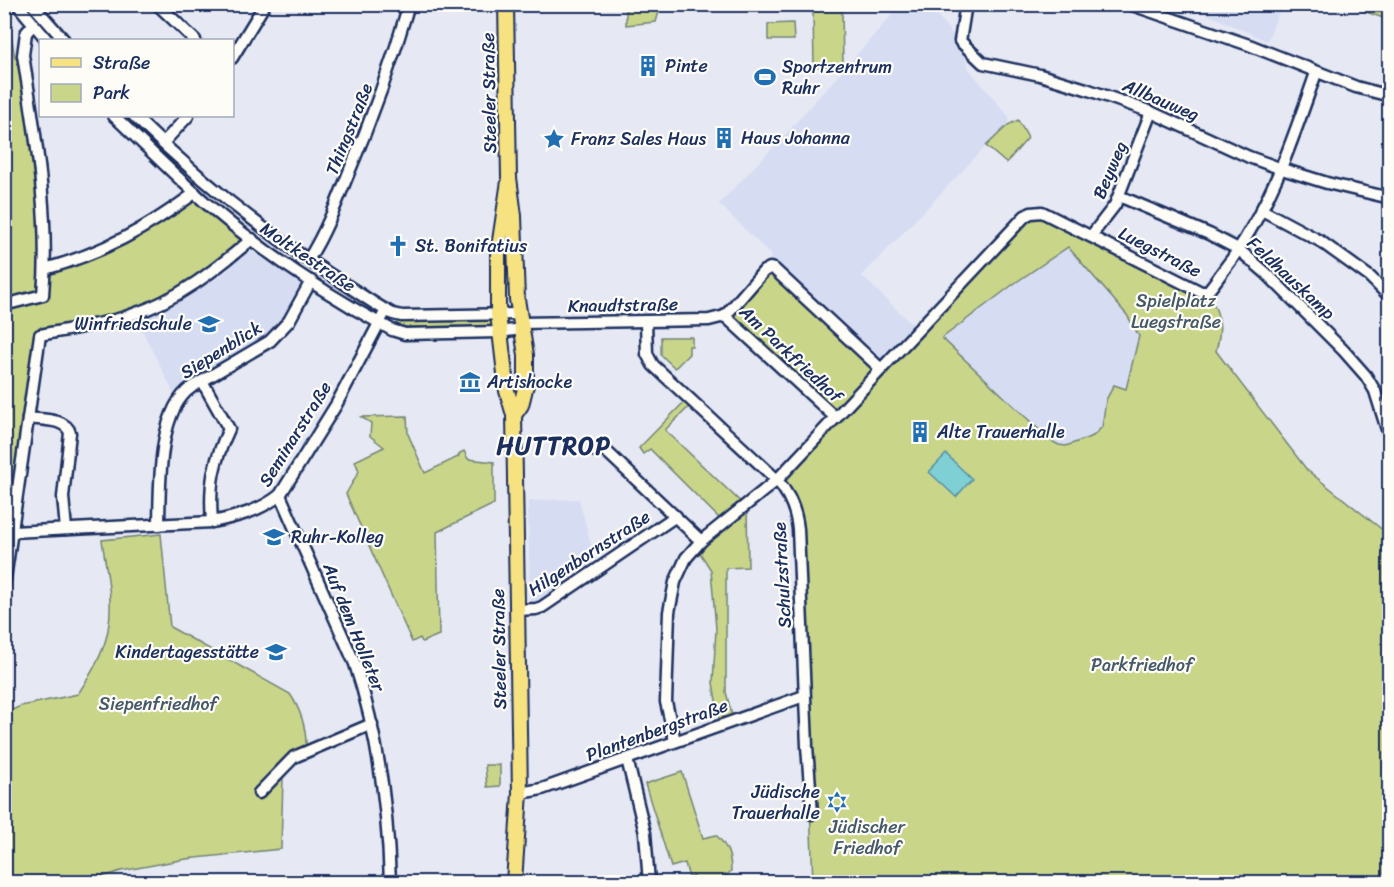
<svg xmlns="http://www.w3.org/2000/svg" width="1394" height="887" font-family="Sriracha,sans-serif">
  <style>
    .built { fill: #d6dcf2 }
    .green { fill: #c9d68a; stroke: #728274; stroke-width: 1.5; fill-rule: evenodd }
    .water { fill: #7fd0d5; stroke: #5790a5; stroke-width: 1.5 }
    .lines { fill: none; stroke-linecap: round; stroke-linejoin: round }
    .minor-casing { stroke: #1b2f5e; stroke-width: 15 }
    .major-casing { stroke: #1b2f5e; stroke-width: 18 }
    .minor { stroke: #fdfcf7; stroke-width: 10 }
    .major { stroke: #f7e281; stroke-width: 14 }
    .labels { text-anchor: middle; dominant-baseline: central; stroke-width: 4.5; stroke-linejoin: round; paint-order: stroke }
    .poi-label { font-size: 18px; fill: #1b2f5e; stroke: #fdfcf7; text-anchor: start }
    .street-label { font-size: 18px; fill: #1b2f5e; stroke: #fdfcf7 }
    .park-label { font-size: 18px; fill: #465969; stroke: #fdfcf7 }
    .district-label { font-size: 24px; font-weight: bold; letter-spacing: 1.5px; fill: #1b2f5e; stroke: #fdfcf7 }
  </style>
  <rect width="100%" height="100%" fill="#e6e9f4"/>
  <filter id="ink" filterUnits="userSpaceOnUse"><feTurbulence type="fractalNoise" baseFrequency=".0167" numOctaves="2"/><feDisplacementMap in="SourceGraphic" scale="12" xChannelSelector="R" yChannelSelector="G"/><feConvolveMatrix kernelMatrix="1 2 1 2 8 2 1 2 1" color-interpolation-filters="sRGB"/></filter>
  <g filter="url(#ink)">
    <g class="built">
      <polygon points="901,5 919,5 932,8 955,38 959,38 969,69 1009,117 1009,120 1008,125 986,146 862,276 917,329 880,368 772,266 770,254 719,204 783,137"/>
      <polygon points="1200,5 1200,4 1282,5 1267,41 1198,10"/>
      <polygon points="1068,247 1126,315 1127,314 1139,336 1125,389 1115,385 1106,400 1102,427 1093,436 1066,446 1059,445 1051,441 942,338 1015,283"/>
      <polygon points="250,250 306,286 269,337 185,385 174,394 137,320 174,305 218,278"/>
      <polygon points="579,499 595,560 566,579 530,609 528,501"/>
    </g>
    <g class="green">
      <polygon points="626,5 626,4 661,5 656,22 626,25"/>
      <polygon points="1347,5 1389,5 1389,20 1349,6"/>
      <polygon points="842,10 843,66 814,67 813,11"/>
      <polygon points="793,23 794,40 768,40 768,24"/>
      <path d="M7 27 10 29 15 58 20 60 30 106 44 274 73 262 195 194 250 238C213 267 176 294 131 311 104 321 73 325 45 330L41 327 5 585 4 30Z"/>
      <polygon points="1018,120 1028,138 1006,163 986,146 1008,125"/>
      <path d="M1038 213 1211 298C1221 318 1222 329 1216 351L1307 470 1389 535V882H813L799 528 778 480 1027 217ZM1068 247 1127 315 1139 336 1126 389 1114 385 1106 400 1102 427 1093 436 1066 446 1059 445 1051 441 942 338 1015 283Z"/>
      <polygon points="769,269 880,369 836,417 726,316"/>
      <polygon points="493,318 494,326 397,327 397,320"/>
      <polygon points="661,337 692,337 692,346 689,346 689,354 675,368 661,355"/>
      <polygon points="686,400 691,405 665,430 747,508 748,567 726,568 726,692 733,720 720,724 713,683 716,629 711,570 700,553 720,528 720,519 650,449 643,454 639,448"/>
      <polygon points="407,416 408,434 425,473 458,457 460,453 464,451 468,459 494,462 494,504 437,532 439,635 422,642 420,638 412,642 346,494 359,471 355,461 384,447 370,436 371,423 361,417"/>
      <path d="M161 534 170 627 290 694C300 709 306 727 306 745L290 755 280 775 283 779 281 849 186 859 121 871 87 882H5V713L21 706 78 694C91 674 104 653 108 630 114 601 106 569 102 540Z"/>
      <polygon points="485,765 500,765 500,786 487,787"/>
      <path d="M682 772 703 838 716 835C727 846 731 855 731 871L725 877V882H696L694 876 689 878 685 863 671 867 645 784Z"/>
    </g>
    <polygon class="water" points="946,454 972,479 956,497 929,472"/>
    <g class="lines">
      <defs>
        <g id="minor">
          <polyline points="17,4 47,40"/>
          <polyline points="32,4 64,40"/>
          <polyline points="157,4 195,40"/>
          <polyline points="966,4 960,41 983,63 1040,75 1086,89 1151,112 1249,157 1282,169 1327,183 1390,198"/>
          <polyline points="1129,4 1249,45 1356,87 1390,96"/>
          <polyline points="232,58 265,4"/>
          <path d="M114 116C145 145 175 176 207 204 263 252 327 295 392 330L405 334 499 332 522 329"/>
          <path d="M134 116C197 178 267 235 342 282 359 293 375 305 393 314L402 316 519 314"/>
          <polyline points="163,143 188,116"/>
          <polyline points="1119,196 1209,234 1238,249 1266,273 1344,351 1366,376 1375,391 1390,439"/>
          <polyline points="1262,210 1320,241 1370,277 1390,297"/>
          <polyline points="1091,236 1115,205 1151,112"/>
          <path d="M308 260C324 235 336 205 347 177 371 121 392 63 409 4"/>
          <path d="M45 269C103 253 147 228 195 193"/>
          <path d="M4 305 43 295C50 214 35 134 23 55L26 33 33 25"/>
          <polyline points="725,316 764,271 770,268 774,269 881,369"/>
          <polyline points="725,316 836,418"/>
          <path d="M646 322 647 354 653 365 777 480C790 495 796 510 798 529L807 746 812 814"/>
          <polyline points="520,323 709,320 725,316"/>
          <path d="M202 381 229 429C213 463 209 484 212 522"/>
          <path d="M28 418C41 420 66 418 70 433L63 497 66 529"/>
          <polyline points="596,451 603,450 607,452 701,541"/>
          <path d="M280 495 355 664C378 735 388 808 390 882"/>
          <path d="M159 525C160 487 157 410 192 387L270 341 289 321 311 281"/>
          <path d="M12 532 212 522C236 517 260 511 280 495L336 405 386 310"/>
          <path d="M4 586 40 335C70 329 102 325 131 315 178 300 215 270 252 239"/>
          <polyline points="517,610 536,609 542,607 676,516"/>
          <path d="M675 741 666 702 669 612 675 582 686 558 701 541 777 480 1025 216 1031 213 1042 212 1201 292H1207C1216 282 1223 270 1232 259 1274 198 1292 141 1316 73"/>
          <polyline points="627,759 645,833 649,882"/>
          <polyline points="259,793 294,757 372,724"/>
          <polyline points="520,793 542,789 804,696"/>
        </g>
        <g id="major">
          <polyline points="506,4 509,178 514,216 517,299 526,355 526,385 521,405 514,415"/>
          <polyline points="509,181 498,254 498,314 507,391 514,415 520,793 514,882"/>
        </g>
      </defs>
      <use href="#minor" class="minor-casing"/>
      <use href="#major" class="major-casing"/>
      <use href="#minor" class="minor"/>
      <use href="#major" class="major"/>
    </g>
  </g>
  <defs>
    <symbol id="building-bare" viewBox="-9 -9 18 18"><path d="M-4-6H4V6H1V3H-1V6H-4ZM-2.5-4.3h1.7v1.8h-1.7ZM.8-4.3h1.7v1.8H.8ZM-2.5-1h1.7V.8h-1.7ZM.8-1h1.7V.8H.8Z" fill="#1f6fb2" stroke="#fdfcf7" stroke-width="2.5" paint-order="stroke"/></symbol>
    <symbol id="stadium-bare" viewBox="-9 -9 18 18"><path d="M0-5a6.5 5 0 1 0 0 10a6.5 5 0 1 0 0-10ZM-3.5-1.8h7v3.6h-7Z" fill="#1f6fb2" stroke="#fdfcf7" stroke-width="2.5" paint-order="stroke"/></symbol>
    <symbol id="sight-bare" viewBox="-9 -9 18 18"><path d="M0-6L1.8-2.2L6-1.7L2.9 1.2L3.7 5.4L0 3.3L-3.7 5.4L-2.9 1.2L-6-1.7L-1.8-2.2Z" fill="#1f6fb2" stroke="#fdfcf7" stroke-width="2.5" paint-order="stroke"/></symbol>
    <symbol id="church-bare" viewBox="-9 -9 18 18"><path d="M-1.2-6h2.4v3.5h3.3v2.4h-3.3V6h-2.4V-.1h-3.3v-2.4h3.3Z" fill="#1f6fb2" stroke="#fdfcf7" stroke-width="2.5" paint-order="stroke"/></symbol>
    <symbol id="school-bare" viewBox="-9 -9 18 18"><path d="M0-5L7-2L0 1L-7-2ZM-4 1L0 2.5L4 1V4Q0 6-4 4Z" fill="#1f6fb2" stroke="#fdfcf7" stroke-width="2.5" paint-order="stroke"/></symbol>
    <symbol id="museum-bare" viewBox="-9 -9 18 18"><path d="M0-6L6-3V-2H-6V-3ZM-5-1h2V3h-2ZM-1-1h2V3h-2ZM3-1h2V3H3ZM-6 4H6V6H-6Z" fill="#1f6fb2" stroke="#fdfcf7" stroke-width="2.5" paint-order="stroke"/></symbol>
    <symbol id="synagogue-bare" viewBox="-9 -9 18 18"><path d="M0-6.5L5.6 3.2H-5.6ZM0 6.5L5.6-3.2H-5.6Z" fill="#1f6fb2" stroke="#fdfcf7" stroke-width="2.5" paint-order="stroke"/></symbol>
  </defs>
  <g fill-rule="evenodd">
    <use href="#building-bare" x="633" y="51" width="30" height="30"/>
    <use href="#stadium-bare" x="750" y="62" width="30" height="30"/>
    <use href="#building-bare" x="709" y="123" width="30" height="30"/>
    <use href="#sight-bare" x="539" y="124" width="30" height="30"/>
    <use href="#church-bare" x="383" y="231" width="30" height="30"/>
    <use href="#school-bare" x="194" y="309" width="30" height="30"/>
    <use href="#museum-bare" x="455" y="367" width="30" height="30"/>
    <use href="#building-bare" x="905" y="417" width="30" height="30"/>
    <use href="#school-bare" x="259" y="522" width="30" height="30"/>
    <use href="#school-bare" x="261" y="637" width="30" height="30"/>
    <use href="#synagogue-bare" x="822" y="787" width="30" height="30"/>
  </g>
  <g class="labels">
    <g class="poi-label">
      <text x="665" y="66">Pinte</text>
      <text x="782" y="67">Sportzentrum<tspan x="782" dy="21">Ruhr</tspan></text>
      <text x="741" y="138">Haus Johanna</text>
      <text x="571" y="139">Franz Sales Haus</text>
      <text x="415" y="246">St. Bonifatius</text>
      <text x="192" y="324" text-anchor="end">Winfriedschule</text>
      <text x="487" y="382">Artishocke</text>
      <text x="937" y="432">Alte Trauerhalle</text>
      <text x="291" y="537">Ruhr-Kolleg</text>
      <text x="259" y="652" text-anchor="end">Kindertagesstätte</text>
      <text x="820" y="792" text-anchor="end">Jüdische<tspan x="820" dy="21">Trauerhalle</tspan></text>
    </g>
    <g class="street-label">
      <text transform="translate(489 93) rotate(-91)">Steeler Straße</text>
      <text transform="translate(1161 100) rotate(23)">Allbauweg</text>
      <text transform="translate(349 129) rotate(-68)">Thingstraße</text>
      <text transform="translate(1110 170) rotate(-67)">Beyweg</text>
      <text transform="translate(1160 252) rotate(27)">Luegstraße</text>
      <text transform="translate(308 257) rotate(34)">Moltkestraße</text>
      <text transform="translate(1291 278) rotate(43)">Feldhauskamp</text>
      <text transform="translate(623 305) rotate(-1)">Knaudtstraße</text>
      <text transform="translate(221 350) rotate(-32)">Siepenblick</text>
      <text transform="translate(791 354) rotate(43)">Am Parkfriedhof</text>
      <text transform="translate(295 434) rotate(-58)">Seminarstraße</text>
      <text transform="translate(589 553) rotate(-33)">Hilgenbornstraße</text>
      <text transform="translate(782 575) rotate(-93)">Schulzstraße</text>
      <text transform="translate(354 627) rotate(68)">Auf dem Holleter</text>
      <text transform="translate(499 649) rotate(-91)">Steeler Straße</text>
      <text transform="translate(657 730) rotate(-20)">Plantenbergstraße</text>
    </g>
    <g class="park-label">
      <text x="1176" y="301">Spielplatz<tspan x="1176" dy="21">Luegstraße</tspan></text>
      <text x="1142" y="665">Parkfriedhof</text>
      <text x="158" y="704">Siepenfriedhof</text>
      <text x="867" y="827">Jüdischer<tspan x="867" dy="21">Friedhof</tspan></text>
    </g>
    <g class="district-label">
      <text x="554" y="446">HUTTROP</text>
    </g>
  </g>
  <rect width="1394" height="887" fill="none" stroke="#fdfcf7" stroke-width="24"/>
  <rect x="12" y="12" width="1370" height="863" fill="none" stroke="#1b2f5e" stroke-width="2" filter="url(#ink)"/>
  <rect x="39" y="39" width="195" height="78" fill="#fdfcf7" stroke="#a3aaba" stroke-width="1.5"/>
  <rect x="51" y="58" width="30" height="9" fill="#f7e281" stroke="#a3aaba" stroke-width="1.5"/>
  <text x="93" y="69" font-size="18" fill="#1b2f5e">Straße</text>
  <rect x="51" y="84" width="30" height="18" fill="#c9d68a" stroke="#a3aaba" stroke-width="1.5"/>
  <text x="93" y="99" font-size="18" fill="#1b2f5e">Park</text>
</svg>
